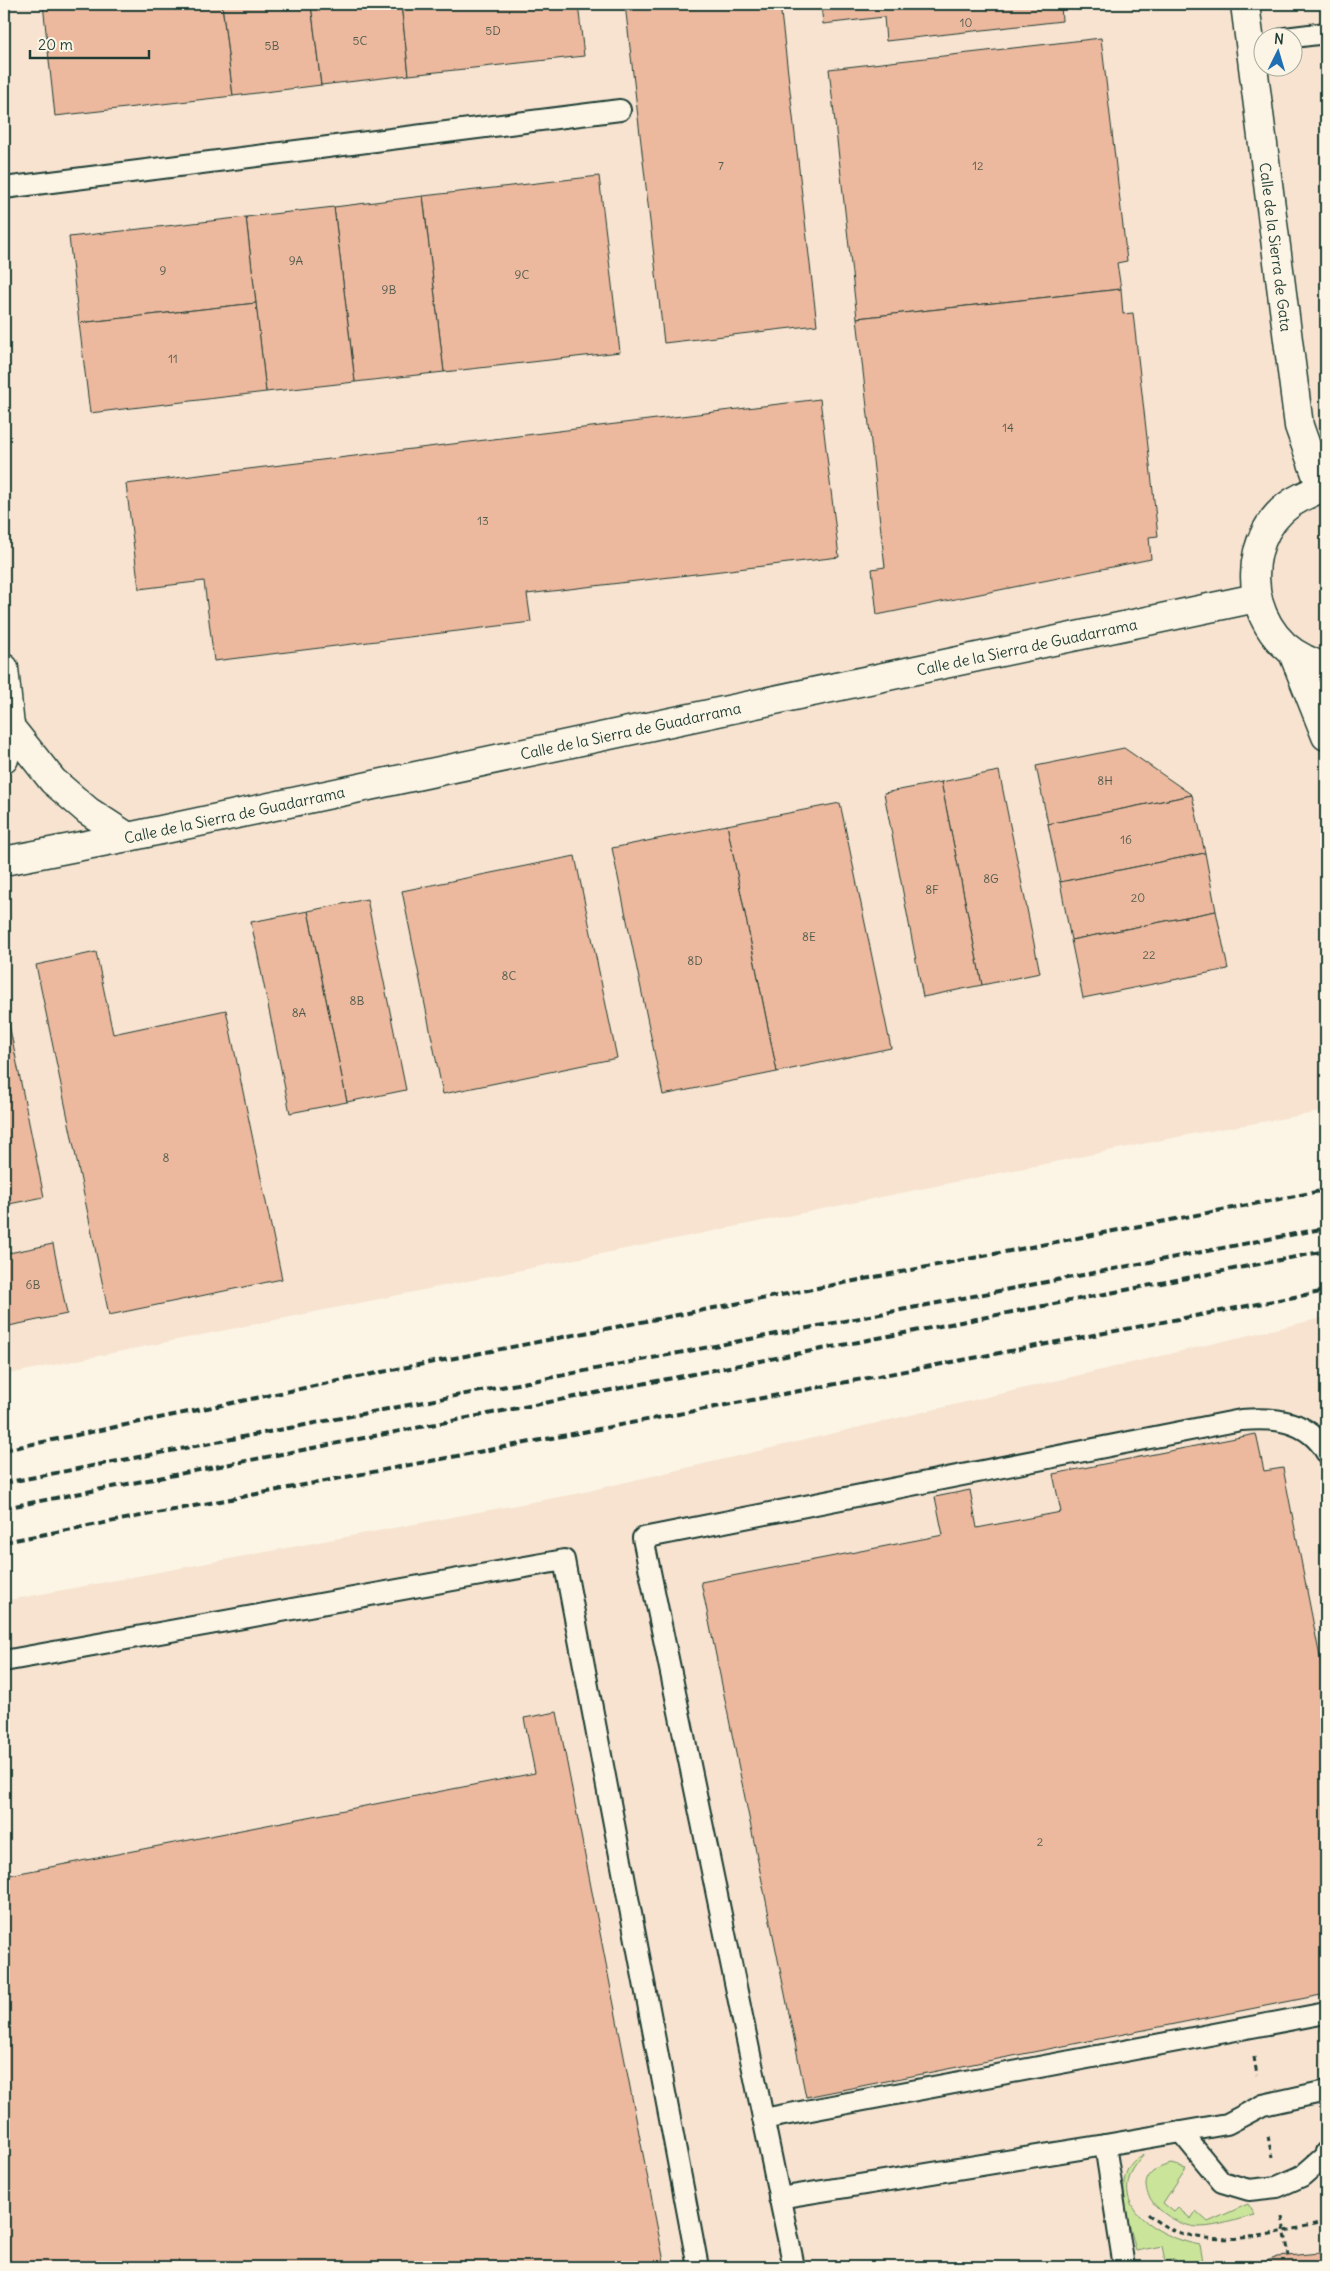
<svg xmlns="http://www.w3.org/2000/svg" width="1330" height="2271" font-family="Delius,sans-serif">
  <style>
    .built { fill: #f7e3d0; fill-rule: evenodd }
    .green { fill: #cae49a; stroke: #749067 }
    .building { fill: #ecb99e; stroke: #1f3d34 }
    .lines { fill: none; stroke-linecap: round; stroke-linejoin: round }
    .lane-casing { stroke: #1f3d34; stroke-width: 24 }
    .street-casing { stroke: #1f3d34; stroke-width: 31 }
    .secondary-casing { stroke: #1f3d34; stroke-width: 31 }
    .path { stroke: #1f3d34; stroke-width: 3; stroke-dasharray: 5 4; stroke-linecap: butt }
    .lane { stroke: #fcf5e5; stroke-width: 20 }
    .street { stroke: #fcf5e5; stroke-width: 28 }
    .secondary { stroke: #fcf5e5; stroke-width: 28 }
    .rail { stroke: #1f3d34; stroke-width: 4; stroke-dasharray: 8 4; stroke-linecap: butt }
    .labels { text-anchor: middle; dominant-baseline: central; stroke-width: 4; stroke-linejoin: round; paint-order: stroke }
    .number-label { font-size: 12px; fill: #525c4e }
    .street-label { font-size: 15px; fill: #1f3d34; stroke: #fcf5e5 }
  </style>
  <rect width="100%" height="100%" fill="#fcf5e5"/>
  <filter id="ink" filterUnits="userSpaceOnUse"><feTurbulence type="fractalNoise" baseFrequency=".02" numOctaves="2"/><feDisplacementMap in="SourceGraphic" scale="10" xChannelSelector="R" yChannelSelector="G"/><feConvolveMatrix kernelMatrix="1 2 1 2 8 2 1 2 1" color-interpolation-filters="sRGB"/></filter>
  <g filter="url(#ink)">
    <g class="built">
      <path d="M4 4H1326V1111L1192 1134 4 1375ZM1262 38H1292V68H1262Z"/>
      <polygon points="1326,1317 1326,2267 4,2267 4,1601 580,1493"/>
    </g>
    <g class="green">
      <path d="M1144 2155C1099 2202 1156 2237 1200 2245L1204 2267H1176L1175 2259 1165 2261 1162 2246 1136 2251C1130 2223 1108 2168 1144 2155Z"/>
      <path d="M1171 2164 1186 2168 1163 2203 1174 2212 1178 2208 1191 2219 1196 2211 1208 2222 1248 2204 1255 2215C1237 2219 1218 2227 1199 2227 1164 2226 1116 2177 1171 2164Z"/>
    </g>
    <g class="building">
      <polygon points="43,4 222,4 233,96 55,116"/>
      <polygon points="222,4 311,4 321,85 233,96"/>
      <polygon points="311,4 401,4 409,75 321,85"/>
      <polygon points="401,4 578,4 584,56 409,75"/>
      <polygon points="625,4 780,4 817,325 664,343"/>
      <polygon points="821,4 1061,4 1062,21 886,41 884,17 823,24"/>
      <polygon points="1101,38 1127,261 1117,263 1121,289 857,318 829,69"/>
      <polygon points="599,176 620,352 444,372 423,196"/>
      <polygon points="423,196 444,372 355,382 334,207"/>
      <polygon points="334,207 355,382 266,392 246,217"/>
      <polygon points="246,217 256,303 79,323 69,237"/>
      <polygon points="1121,289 1123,314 1133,313 1158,536 1149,537 1151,559 877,615 872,569 885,567 857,318"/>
      <polygon points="256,303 266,392 90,413 79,323"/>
      <polygon points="820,399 839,557 527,594 531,622 214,661 204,581 139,589 126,484"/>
      <polygon points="1124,748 1192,795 1048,824 1036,766"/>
      <polygon points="999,771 1040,973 982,985 941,782"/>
      <polygon points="941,782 982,985 923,997 884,793"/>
      <polygon points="1192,795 1205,853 1060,882 1048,824"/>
      <polygon points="840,803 891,1048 777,1072 727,825"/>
      <polygon points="727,825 777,1072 663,1095 612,848"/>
      <polygon points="1205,853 1216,911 1071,940 1060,882"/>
      <polygon points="575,856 617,1058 443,1094 402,891"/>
      <polygon points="367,899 406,1090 347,1102 308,911"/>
      <polygon points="308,911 347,1102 290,1113 251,922"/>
      <polygon points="1216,911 1228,969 1083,998 1071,940"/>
      <polygon points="96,952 113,1034 226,1010 282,1279 109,1315 36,965"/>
      <polygon points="4,999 44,1197 4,1205"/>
      <polygon points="53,1244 67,1314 4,1327 4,1254"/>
      <polygon points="1256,1434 1264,1471 1283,1468 1326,1688 1326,1994 806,2097 701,1582 943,1535 935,1497 970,1490 977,1528 1061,1512 1053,1474"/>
      <polygon points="557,1712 665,2267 4,2267 4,1876 535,1773 524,1718"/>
      <polygon points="1319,2253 1326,2253 1326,2267 1249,2267 1278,2257"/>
    </g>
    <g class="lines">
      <defs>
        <g id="lane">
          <polyline points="1285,38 1326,33"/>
          <polyline points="4,188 620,110"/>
          <polyline points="4,1661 564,1560 698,2267"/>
          <polyline points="763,2119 1326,2013"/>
          <polyline points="1181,2132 1222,2182 1249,2190 1277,2187 1302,2176 1325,2156 1326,2152"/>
          <polyline points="779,2198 1105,2145"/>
          <path d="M794 2267 643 1538 1241 1420C1274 1417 1308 1420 1326 1452"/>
          <polyline points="1124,2267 1105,2145 1227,2124 1263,2105 1326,2091"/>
        </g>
        <g id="street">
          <polyline points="4,668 10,727 4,759"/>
          <polyline points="10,727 53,781 88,811 128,837"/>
        </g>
        <g id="secondary">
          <path id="s1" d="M1245 4 1299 426 1321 488"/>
          <path d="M1326 487C1318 488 1309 494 1302 497 1237 528 1241 629 1305 659 1312 662 1318 666 1326 666"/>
          <polyline points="1293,653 1326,736"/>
          <path id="s2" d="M4 861 128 837 1256 598"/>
        </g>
      </defs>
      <use href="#lane" class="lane-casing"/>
      <use href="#street" class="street-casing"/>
      <use href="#secondary" class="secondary-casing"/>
      <g class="path">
        <polyline points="1254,2057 1257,2075"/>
        <polyline points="1268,2136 1272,2157"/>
        <path d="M1148 2214C1193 2256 1273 2235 1326 2221"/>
        <polyline points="1282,2217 1289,2256"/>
      </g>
      <use href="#lane" class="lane"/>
      <use href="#street" class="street"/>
      <use href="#secondary" class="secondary"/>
      <g class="rail">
        <polyline points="4,1450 382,1372 1326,1190"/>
        <polyline points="4,1483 1326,1228"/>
        <polyline points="4,1508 1326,1251"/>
        <polyline points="4,1542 1326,1291"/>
      </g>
    </g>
  </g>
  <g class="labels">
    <g class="number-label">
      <text x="966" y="22">10</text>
      <text x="493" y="30">5D</text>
      <text x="360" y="40">5C</text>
      <text x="272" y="45">5B</text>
      <text x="721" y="165">7</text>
      <text x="978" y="165">12</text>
      <text x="296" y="260">9A</text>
      <text x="163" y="270">9</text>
      <text x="522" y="274">9C</text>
      <text x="389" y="289">9B</text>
      <text x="173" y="358">11</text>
      <text x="1008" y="427">14</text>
      <text x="483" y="520">13</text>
      <text x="1105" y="780">8H</text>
      <text x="1126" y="839">16</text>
      <text x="991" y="878">8G</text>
      <text x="932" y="889">8F</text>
      <text x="1138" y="897">20</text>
      <text x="809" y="936">8E</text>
      <text x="1149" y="954">22</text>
      <text x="695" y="960">8D</text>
      <text x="509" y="975">8C</text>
      <text x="357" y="1000">8B</text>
      <text x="299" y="1012">8A</text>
      <text x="166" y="1157">8</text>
      <text x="33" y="1284">6B</text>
      <text x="1040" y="1841">2</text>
    </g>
    <g class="street-label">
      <text stroke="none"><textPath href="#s1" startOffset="245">Calle de la Sierra de Gata</textPath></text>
      <text stroke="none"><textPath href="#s2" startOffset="1045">Calle de la Sierra de Guadarrama</textPath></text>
      <text stroke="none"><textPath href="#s2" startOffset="640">Calle de la Sierra de Guadarrama</textPath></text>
      <text stroke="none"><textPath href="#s2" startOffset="235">Calle de la Sierra de Guadarrama</textPath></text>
    </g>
  </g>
  <rect width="1330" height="2271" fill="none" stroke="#fcf5e5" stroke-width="20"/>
  <rect x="10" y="10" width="1310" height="2251" fill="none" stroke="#1f3d34" stroke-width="2" filter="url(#ink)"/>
  <g transform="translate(1278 52) rotate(5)"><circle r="24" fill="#fcf5e5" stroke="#a4ab9e"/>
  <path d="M0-4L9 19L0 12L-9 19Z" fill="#1f6fb2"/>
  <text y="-8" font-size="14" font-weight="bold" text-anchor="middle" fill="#1f3d34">N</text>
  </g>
  <path d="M30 50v8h119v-8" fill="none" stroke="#1f3d34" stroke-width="2.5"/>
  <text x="38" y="50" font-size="15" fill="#1f3d34" stroke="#fcf5e5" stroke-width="4" paint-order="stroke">20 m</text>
</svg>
